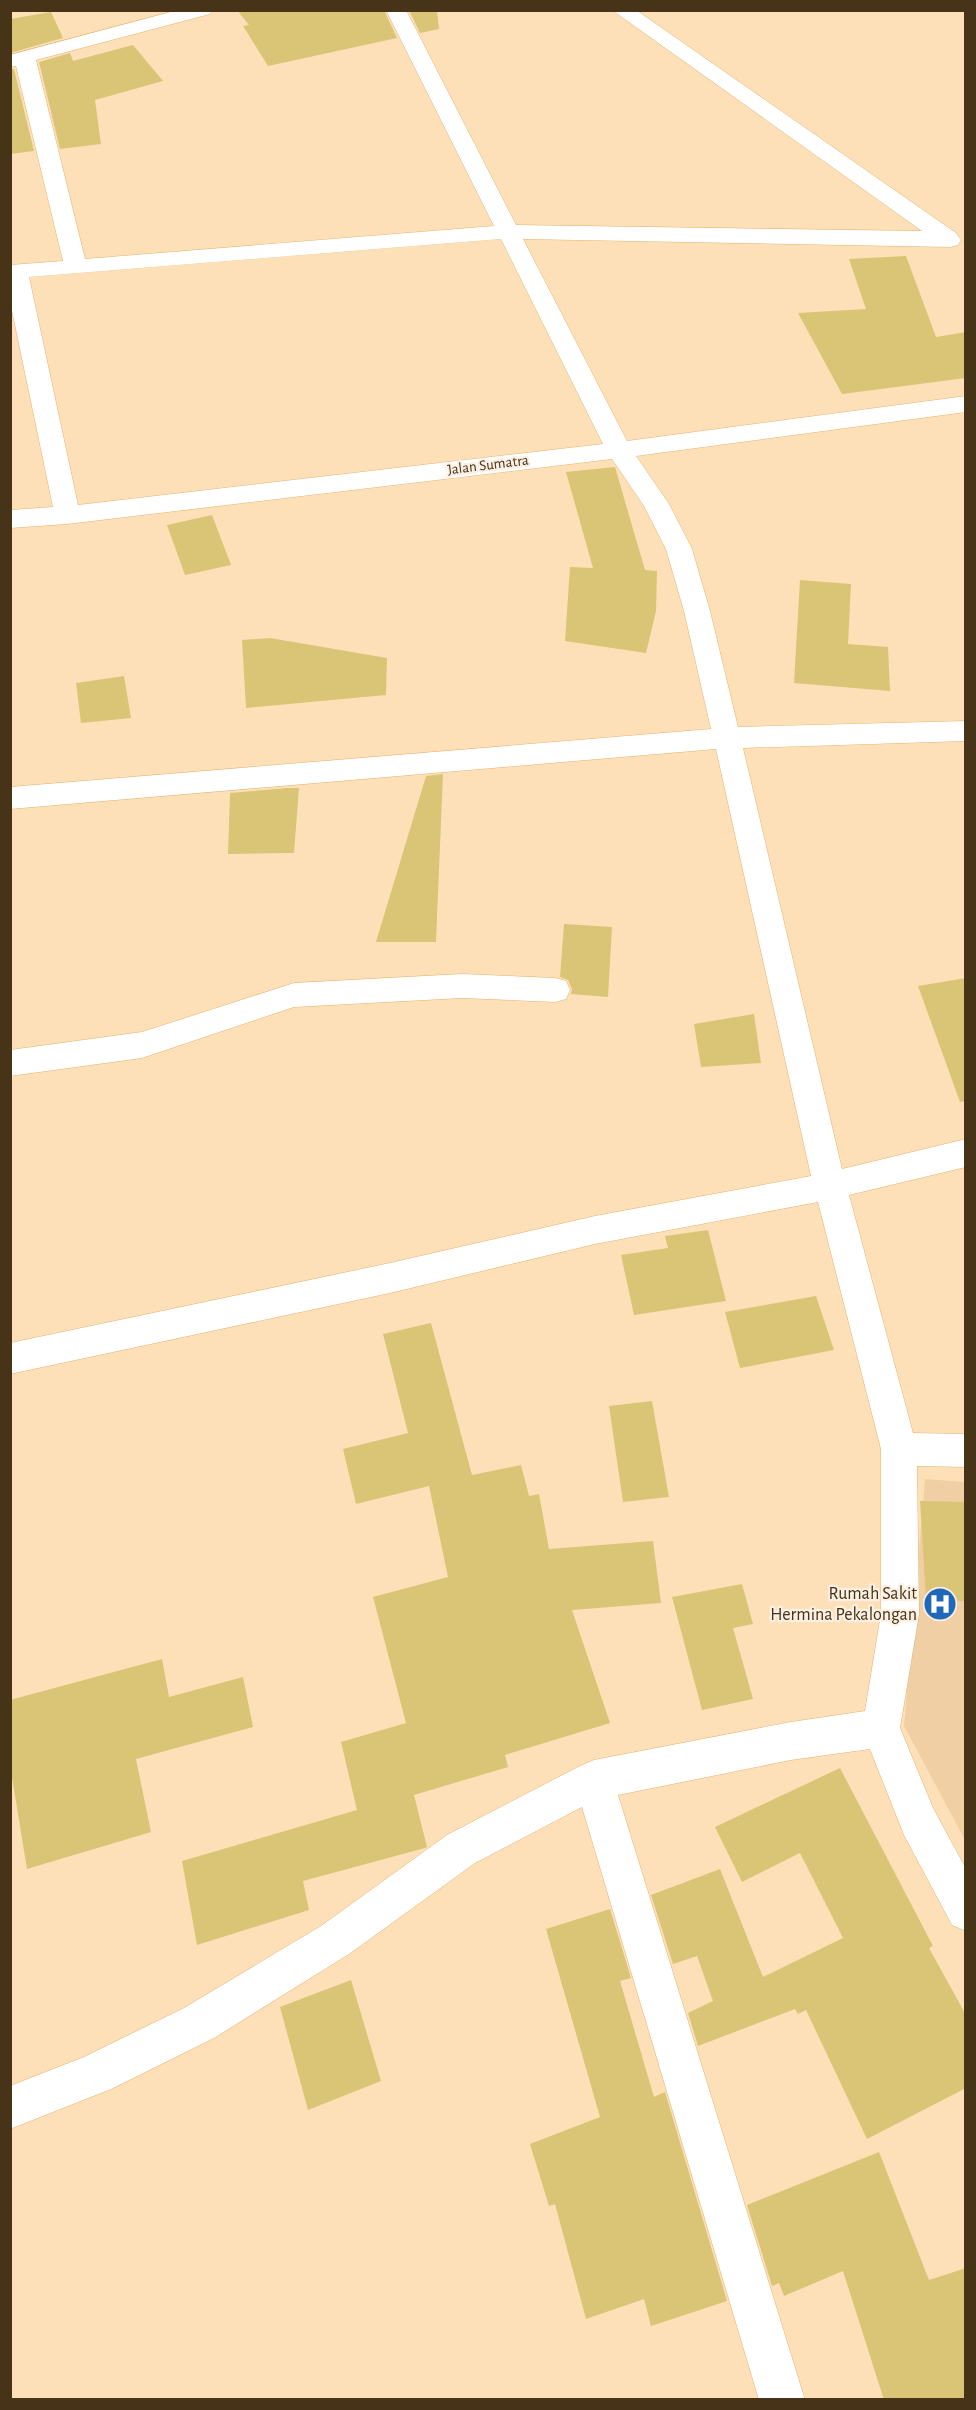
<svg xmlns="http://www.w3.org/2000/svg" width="976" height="2410" font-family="'Alegreya Sans',sans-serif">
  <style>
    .built { fill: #f0cfa5 }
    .building { fill: #dac475 }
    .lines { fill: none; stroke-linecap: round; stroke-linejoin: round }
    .minor-casing { stroke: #e3b26e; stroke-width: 1 }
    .minor { fill: #fff; fill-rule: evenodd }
    .labels { text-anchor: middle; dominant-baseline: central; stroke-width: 4.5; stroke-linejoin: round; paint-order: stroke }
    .far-street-label { font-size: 15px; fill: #473317; stroke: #fbf0e3 }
    .poi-label { font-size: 18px; fill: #473317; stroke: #fbf0e3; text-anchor: end }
  </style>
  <rect width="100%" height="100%" fill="#fee0b8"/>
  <polygon class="built" points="925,1479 965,1482 965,1840 904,1726"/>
  <g class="building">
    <polygon points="237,10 384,10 397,38 268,66 243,26 249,25"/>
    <polygon points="409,10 437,10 439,29 420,33"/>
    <polygon points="51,12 63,38 10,53 10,19"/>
    <polygon points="133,45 163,81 95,100 101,144 60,149 39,62 70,53 73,61"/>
    <polygon points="10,69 14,69 34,151 10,154"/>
    <polygon points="906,256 936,337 966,332 966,378 842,394 798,313 866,309 849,259"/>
    <polygon points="615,467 645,570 657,571 656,611 646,653 565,641 570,567 593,568 566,472"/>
    <polygon points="212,515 231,565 185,575 167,525"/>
    <polygon points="800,580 851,584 848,644 888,647 890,691 794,683"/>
    <polygon points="270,638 387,658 386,695 246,708 242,640"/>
    <polygon points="124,676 131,718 81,723 76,683"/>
    <polygon points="443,774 436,942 376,942 426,776"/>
    <polygon points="287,788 299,788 294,853 228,854 230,793"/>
    <polygon points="564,924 612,927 608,997 571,994 572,989 568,980 560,977"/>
    <polygon points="966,978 966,1101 960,1102 918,986"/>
    <polygon points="754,1014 761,1063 701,1067 694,1024"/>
    <polygon points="708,1230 726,1301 634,1315 621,1255 668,1248 665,1236"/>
    <polygon points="816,1296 834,1350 740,1368 725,1312"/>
    <polygon points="431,1323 472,1475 521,1465 529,1496 539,1494 549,1549 653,1541 661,1603 572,1610 610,1723 505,1755 508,1767 414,1795 427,1847 425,1848 303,1881 309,1910 197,1945 182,1861 357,1810 341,1742 406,1723 373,1597 448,1577 429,1486 356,1504 343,1449 408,1433 383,1334"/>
    <polygon points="652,1401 669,1497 623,1502 609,1406"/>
    <polygon points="920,1501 966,1502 966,1601 926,1600"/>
    <polygon points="742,1584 753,1624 733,1628 753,1699 702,1710 672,1597"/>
    <polygon points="162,1659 169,1697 243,1677 253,1727 136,1759 151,1832 27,1869 10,1765 10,1700"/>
    <polygon points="840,1768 933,1946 929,1948 966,2015 966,2088 867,2139 806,2010 798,2014 795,2009 698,2046 688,2013 713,2001 697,1956 673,1964 651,1895 720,1869 763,1977 843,1938 800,1853 742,1882 715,1827"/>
    <polygon points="610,1909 631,1978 620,1981 654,2097 665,2092 727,2301 651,2326 644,2299 586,2319 555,2204 549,2206 530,2144 600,2117 546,1929"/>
    <polygon points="351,1980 381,2081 308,2110 280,2007"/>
    <polygon points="879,2152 929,2280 966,2268 966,2400 884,2400 843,2271 784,2296 779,2283 772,2286 747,2205"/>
  </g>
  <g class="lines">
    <defs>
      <g id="minor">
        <path d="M178 10H213L210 14 36 60 85 259 494 226 386 10H406L516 225 922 231 612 10H636L956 233 961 240 958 245 950 247 523 239 627 441 966 396V412L636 456 669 504 692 549 710 611 738 727 966 721V741L743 748 842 1169 966 1139V1167L849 1195 913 1433 966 1434V1467L917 1466 919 1614 900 1728 933 1808 966 1869V1931L952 1925 904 1835 870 1749 791 1760 618 1795 805 2400H759L582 1807 475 1863 349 1954 214 2038 111 2089 10 2129V2086L84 2057 184 2008 321 1926 447 1835 580 1766 594 1760 791 1722 865 1711 881 1614V1449L818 1202 595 1244 390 1293 10 1374V1343L390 1263 595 1216 811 1176 716 749 10 809V787L711 729 684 611 666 549 644 506 612 459 67 524 10 528V510L53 507 10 301V265L63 261 16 66 10 67V55ZM501 239 603 444 78 505 29 277Z"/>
        <polygon points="462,974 555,978 566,981 570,990 566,999 555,1002 462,998 294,1007 142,1058 10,1076 10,1050 142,1032 294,983"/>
      </g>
    </defs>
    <use href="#minor" class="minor-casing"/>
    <use href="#minor" class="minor"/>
  </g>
  <defs>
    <symbol id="hospital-disc" viewBox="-11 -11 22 22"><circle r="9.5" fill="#2068b8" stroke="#fbf0e3"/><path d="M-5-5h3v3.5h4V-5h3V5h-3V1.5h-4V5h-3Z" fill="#fff"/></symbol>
  </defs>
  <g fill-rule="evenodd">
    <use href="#hospital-disc" x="921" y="1585" width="38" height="38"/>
  </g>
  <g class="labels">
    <g class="far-street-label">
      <text transform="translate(488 465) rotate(-7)">Jalan Sumatra</text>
    </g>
    <g class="poi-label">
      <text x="917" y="1594">Rumah Sakit<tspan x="917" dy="21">Hermina Pekalongan</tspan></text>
    </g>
  </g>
  <rect width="976" height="2410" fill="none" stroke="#473317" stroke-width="24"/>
</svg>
